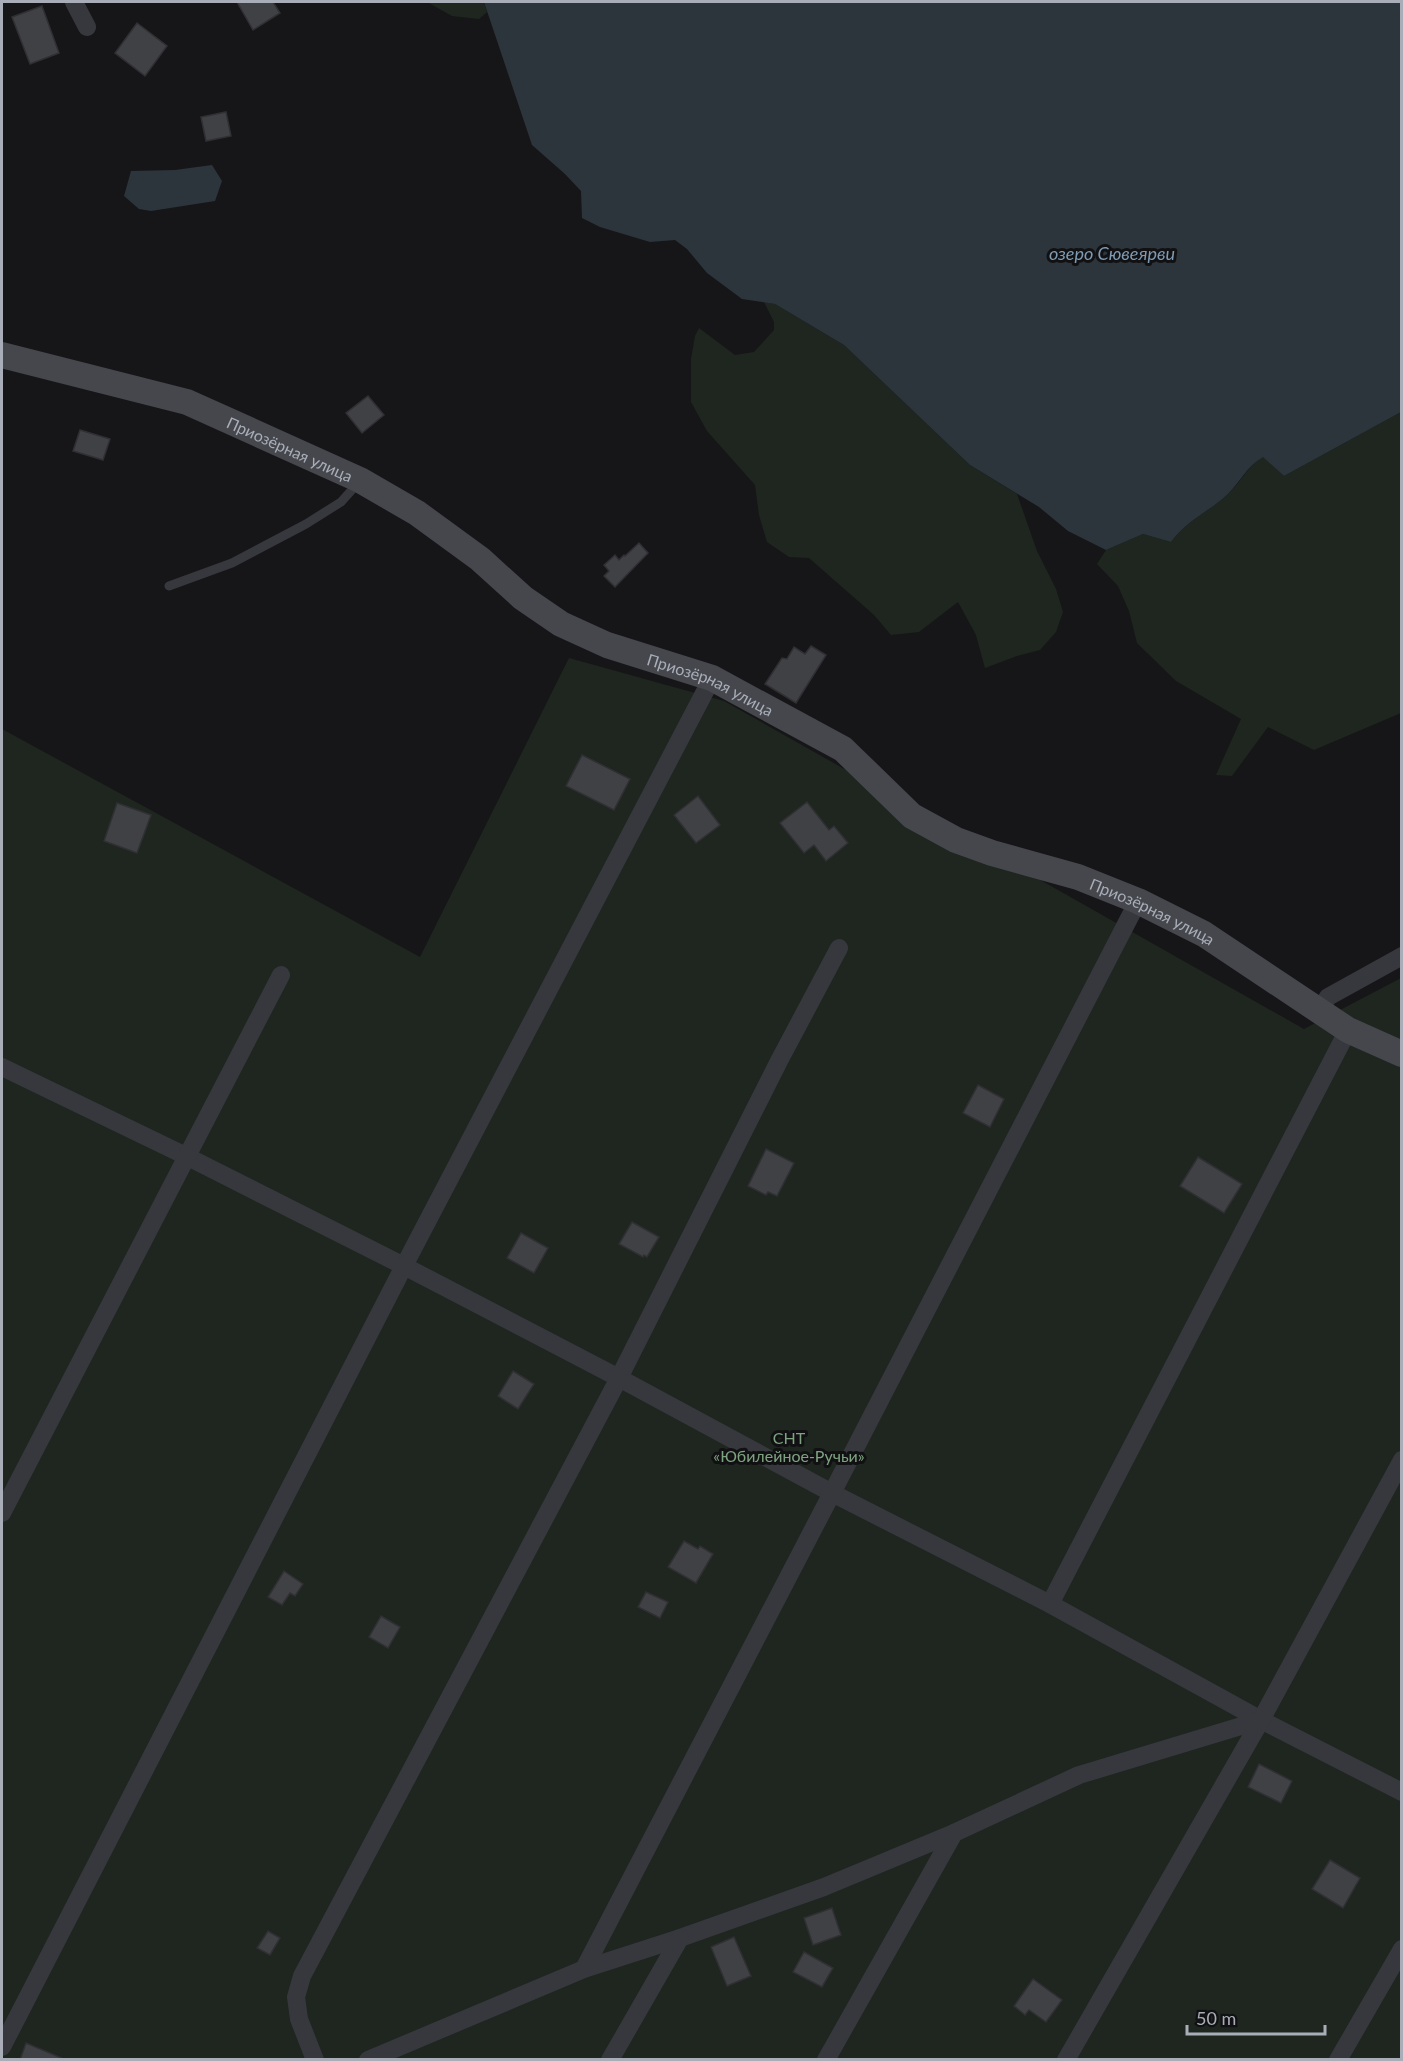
<svg xmlns="http://www.w3.org/2000/svg" width="1403" height="2061" font-family="Lato,sans-serif">
  <style>
    .green { fill: #1e261f }
    .water { fill: #2c353c }
    .building { fill: #404145; stroke: #303034; stroke-width: 1.5 }
    .lines { fill: none; stroke-linecap: round; stroke-linejoin: round }
    .lane { stroke: #37383d; stroke-width: 9 }
    .street { stroke: #37383d; stroke-width: 18 }
    .secondary { stroke: #45474d; stroke-width: 26 }
    .labels { text-anchor: middle; dominant-baseline: central; stroke-width: 6; stroke-linejoin: round; paint-order: stroke }
    .street-label { font-size: 16px; fill: #a8adb8; stroke: #111113 }
    .park-label { font-size: 16px; fill: #7fa381; stroke: #111113 }
    .water-label { font-size: 18px; font-style: italic; fill: #7f9bb3; stroke: #111113 }
  </style>
  <rect width="100%" height="100%" fill="#161618"/>
  <g class="green">
    <polygon points="427,2 484,2 487,12 479,19 452,16"/>
    <polygon points="764,302 775,304 844,345 970,465 1017,494 1037,551 1056,589 1063,612 1056,632 1040,650 1017,656 985,668 976,635 958,602 919,632 891,635 874,615 809,558 789,557 767,542 759,515 755,485 707,431 691,402 691,359 695,336 699,328 735,355 754,352 774,330 774,322"/>
    <path d="M1401 412V713L1314 750 1268 727 1232 776 1216 775 1241 719 1176 681 1137 643 1129 611 1118 586 1097 564 1106 550 1143 534 1171 542C1188 519 1209 512 1228 494 1241 482 1248 466 1263 456L1284 476Z"/>
    <polygon points="569,658 724,701 1304,1029 1401,978 1401,2059 2,2059 2,729 420,957"/>
  </g>
  <g class="water">
    <path d="M484 2H1401V412L1284 476 1263 457C1247 466 1240 482 1228 494 1209 512 1188 519 1171 542L1143 534 1106 550 1068 531 1039 507 970 465 844 345 775 304 742 299 707 273 687 249 675 240 650 242 600 227 582 218 581 191 565 174 532 145Z"/>
    <polygon points="212,165 222,181 215,201 151,211 139,209 124,196 131,171 175,170"/>
  </g>
  <g class="building">
    <polygon points="237,2 273,2 280,13 253,30"/>
    <polygon points="42,6 59,53 30,64 12,17"/>
    <polygon points="137,23 167,46 145,76 115,53"/>
    <polygon points="226,112 231,136 206,141 201,117"/>
    <polygon points="368,396 384,415 362,433 346,413"/>
    <polygon points="80,430 110,439 103,460 73,451"/>
    <polygon points="639,543 648,553 615,587 604,576 609,571 604,565 615,555 619,560 624,555 625,556"/>
    <polygon points="811,646 826,655 796,703 765,684 782,658 787,659 794,647 805,654"/>
    <polygon points="582,755 630,779 614,810 566,786"/>
    <polygon points="698,796 720,825 696,843 674,815"/>
    <polygon points="807,802 829,830 834,826 848,843 826,861 814,845 804,853 780,823"/>
    <polygon points="117,803 151,815 137,853 104,841"/>
    <polygon points="978,1085 1004,1099 990,1127 963,1113"/>
    <polygon points="766,1149 794,1163 777,1196 768,1192 766,1195 748,1186"/>
    <polygon points="1198,1157 1242,1184 1224,1213 1180,1186"/>
    <polygon points="632,1222 659,1237 647,1257 644,1255 643,1257 619,1244"/>
    <polygon points="521,1233 548,1248 534,1273 507,1258"/>
    <polygon points="513,1371 534,1384 518,1409 498,1396"/>
    <polygon points="684,1541 698,1549 700,1546 713,1554 696,1583 668,1567"/>
    <polygon points="284,1571 303,1584 295,1596 290,1593 282,1605 268,1597"/>
    <polygon points="646,1592 668,1602 660,1618 638,1607"/>
    <polygon points="381,1616 400,1627 388,1648 369,1637"/>
    <polygon points="1259,1764 1292,1781 1281,1803 1248,1787"/>
    <polygon points="1330,1860 1360,1878 1343,1908 1312,1889"/>
    <polygon points="832,1908 841,1935 813,1945 804,1918"/>
    <polygon points="268,1931 280,1938 270,1955 257,1948"/>
    <polygon points="734,1937 751,1976 727,1986 711,1947"/>
    <polygon points="804,1952 833,1968 822,1987 793,1972"/>
    <polygon points="1033,1979 1062,2000 1046,2022 1029,2010 1025,2015 1014,2006"/>
    <polygon points="26,2043 64,2059 64,2060 20,2060"/>
  </g>
  <g class="lines">
    <polyline class="lane" points="169,586 232,563 306,524 341,502 359,482"/>
    <g class="street">
      <polyline points="74,2 87,27"/>
      <polyline points="1319,1011 1328,997 1402,956"/>
      <polyline points="2,1067 186,1156 404,1266 619,1378 832,1493 1050,1604 1261,1720 1402,1792"/>
      <polyline points="2,1513 281,975"/>
      <polyline points="1050,1604 1348,1030"/>
      <polyline points="584,1969 832,1493 1138,901"/>
      <polyline points="2,2047 404,1266 712,678"/>
      <polyline points="315,2060 299,2019 296,1997 302,1976 619,1378 779,1061 839,948"/>
      <polyline points="368,2060 584,1969 680,1938 824,1887 954,1833 1079,1775 1261,1720"/>
      <polyline points="610,2060 680,1938"/>
      <polyline points="826,2060 954,1833"/>
      <polyline points="1066,2060 1261,1720 1402,1460"/>
      <polyline points="1338,2060 1402,1949"/>
    </g>
    <path class="secondary" id="s1" d="M2 355 187 402 360 480 417 513 480 559 523 598 561 624 607 645 712 678 843 749 912 816 956 840 992 853 1078 877 1138 901 1204 934 1348 1030 1402 1054"/>
  </g>
  <g class="labels">
    <g class="street-label">
      <text stroke="none"><textPath href="#s1" startOffset="304">Приозёрная улица</textPath></text>
      <text stroke="none"><textPath href="#s1" startOffset="790">Приозёрная улица</textPath></text>
      <text stroke="none"><textPath href="#s1" startOffset="1294">Приозёрная улица</textPath></text>
    </g>
    <g class="park-label">
      <text x="789" y="1437">СНТ<tspan x="789" dy="18">«Юбилейное-Ручьи»</tspan></text>
    </g>
    <g class="water-label">
      <text x="1112" y="253">озеро Сювеярви</text>
    </g>
  </g>
  <rect width="1403" height="2061" fill="none" stroke="#a8adb8" stroke-width="6"/>
  <path d="M1187 2025v9h138v-9" fill="none" stroke="#a8adb8" stroke-width="3"/>
  <text x="1196" y="2025" font-size="18" fill="#a8adb8" stroke="#111113" stroke-width="4.5" paint-order="stroke">50 m</text>
</svg>
